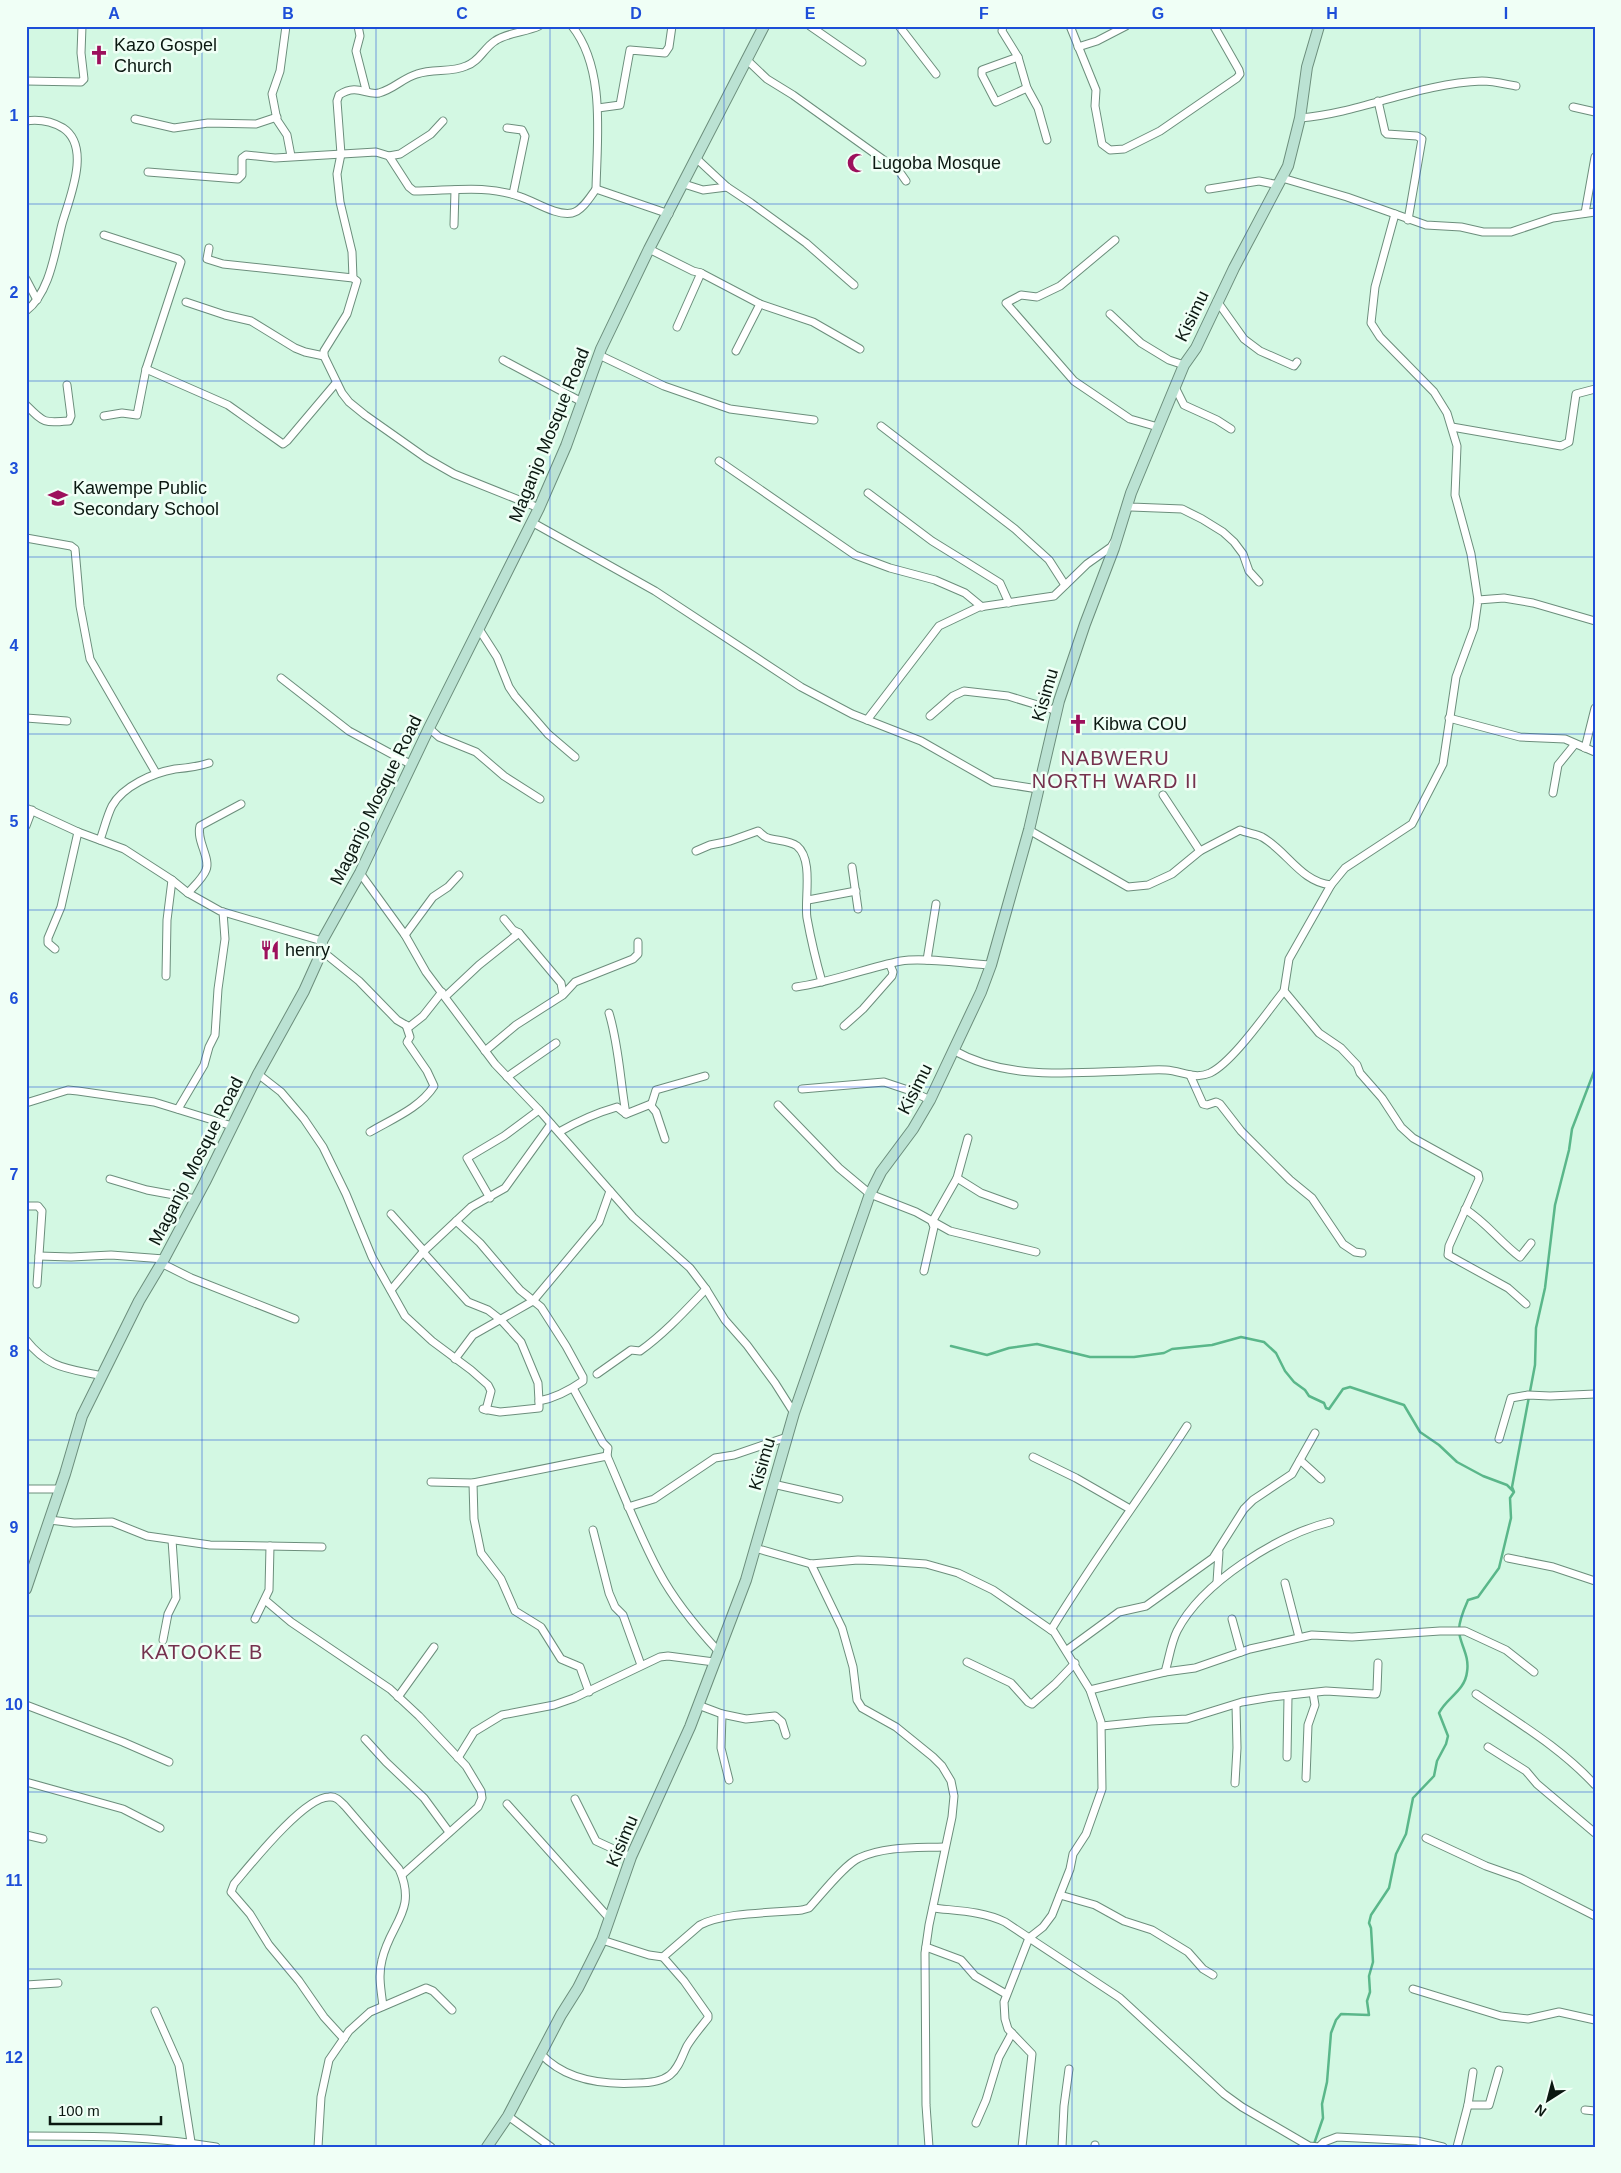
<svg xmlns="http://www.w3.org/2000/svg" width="1621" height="2173" font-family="Helvetica,sans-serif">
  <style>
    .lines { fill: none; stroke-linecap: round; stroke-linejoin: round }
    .stream { stroke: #5ab78a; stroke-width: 2.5 }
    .street-casing { stroke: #6c8e7c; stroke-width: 9 }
    .secondary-casing { stroke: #6c8e7c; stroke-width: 12 }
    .street { stroke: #fff; stroke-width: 7 }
    .secondary { stroke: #bbe2d3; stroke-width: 10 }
    .grid { fill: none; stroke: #1d4ed8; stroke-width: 1; stroke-opacity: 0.55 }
    .labels { text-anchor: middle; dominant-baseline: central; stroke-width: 5; stroke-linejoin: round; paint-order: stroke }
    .poi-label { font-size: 18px; fill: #0b1811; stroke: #f0fff6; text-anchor: start }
    .street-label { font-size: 18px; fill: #0b1811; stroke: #f0fff6 }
    .quarter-label { font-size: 20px; letter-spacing: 1px; fill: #75324e; stroke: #f0fff6 }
    .neatline { fill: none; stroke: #1d4ed8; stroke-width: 2 }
    .grid-label { font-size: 16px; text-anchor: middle; font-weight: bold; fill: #1d4ed8 }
  </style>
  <rect width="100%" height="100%" fill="#d3f8e3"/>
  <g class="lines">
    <g class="stream">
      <polyline points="951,1346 987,1355 1009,1348 1037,1344 1090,1357 1134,1357 1164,1353 1172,1349 1212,1345 1241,1337 1264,1342 1276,1353 1285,1371 1294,1382 1305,1390 1309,1396 1324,1403 1326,1408 1329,1409 1343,1389 1350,1387 1404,1405 1420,1432 1439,1445 1457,1462 1483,1476 1507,1485 1513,1491"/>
      <path d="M1314 2144 1323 2118 1322 2104 1327 2082 1331 2033 1336 2020 1341 2014 1369 2015 1367 2001 1370 1992 1369 1976 1373 1962 1371 1928 1369 1923 1371 1915 1389 1888 1396 1854 1406 1834 1413 1798 1434 1776 1437 1761 1446 1744 1448 1736 1439 1713C1446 1698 1465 1691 1467 1672 1470 1655 1459 1643 1459 1630 1459 1620 1464 1609 1468 1600L1478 1597 1499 1568 1511 1518 1510 1498 1514 1492 1512 1487 1535 1365 1536 1328 1545 1288 1555 1205 1569 1150 1572 1129 1595 1069"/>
    </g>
    <defs>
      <g id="street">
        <polyline points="286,26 280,71 272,94 277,120 287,135 291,156"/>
        <polyline points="358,26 360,36 356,51 366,90"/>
        <path d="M539 26C526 32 506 33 495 41 484 48 479 62 466 66 451 73 433 68 417 74 403 78 394 89 379 93 366 96 358 83 339 95L337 101 341 154 337 174 340 202 352 252 353 278 357 281 347 314 324 351V356L342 393 349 402 365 415 426 458 454 474 539 508"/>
        <path d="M572 26C606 69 597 138 596 189"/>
        <polyline points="810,26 862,62"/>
        <polyline points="899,26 936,74"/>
        <polyline points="1003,26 1002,31 1018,57 1027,88 1038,108 1047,140"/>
        <polyline points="1070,26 1096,90 1095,106 1102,144 1110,150 1124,149 1160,131 1237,78 1240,74 1239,70 1214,26"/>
        <polyline points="1078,47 1097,41 1126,26"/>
        <polyline points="1018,57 982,70 982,75 996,102 1027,88"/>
        <polyline points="746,59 767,79 793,95 899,171 906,181"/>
        <polyline points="26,81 81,82 84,79 81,53 82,26"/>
        <polyline points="1378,101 1385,132 1387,134 1417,136 1422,139 1408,220"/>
        <polyline points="1573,107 1595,112"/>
        <polyline points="598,108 620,105 630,50 665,53 669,47 672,26"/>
        <path d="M1300 118C1361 113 1419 83 1482 81 1493 81 1505 84 1516 86"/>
        <polyline points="135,119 174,128 208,123 256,124 277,117"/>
        <path d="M26 121C40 119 51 121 63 128 92 147 69 199 62 224 55 251 50 293 26 311"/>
        <polyline points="507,128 522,130 525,136 513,194"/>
        <polyline points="389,156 400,154 431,134 443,121"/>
        <polyline points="697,159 727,187 751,203 806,243 854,285"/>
        <path d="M148 172 238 179 242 175V158L246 155 275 158 376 152 389 156 409 187 414 191C450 191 486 184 521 197 536 202 556 216 572 213 582 211 590 197 596 189L669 214"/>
        <polyline points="1282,178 1347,197 1426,225 1461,227 1483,232 1511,232 1553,218 1595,212"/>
        <polyline points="684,184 703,190 727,187"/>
        <polyline points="1209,189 1259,181 1279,185"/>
        <polyline points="1585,213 1595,157"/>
        <polyline points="1395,214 1375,287 1371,323 1380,337 1434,392 1447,413 1457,446 1455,495 1471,554 1478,600"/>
        <polyline points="454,225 455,190"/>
        <polyline points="104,235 178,259 181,262 146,369 137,415 122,413 104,416"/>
        <polyline points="1115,240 1060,286 1037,297 1021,295 1006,303 1074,381 1130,419 1158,427"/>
        <polyline points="209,248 207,259 223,264 353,278"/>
        <polyline points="649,249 693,271 701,273 760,304 813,322 860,349"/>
        <polyline points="26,279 37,300"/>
        <polyline points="1217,301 1244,339 1260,351 1294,366 1297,362"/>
        <polyline points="186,302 225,315 251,321 295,348 305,352 324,356"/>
        <polyline points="1110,314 1141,343 1169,360 1184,365"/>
        <polyline points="677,327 701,273"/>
        <polyline points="736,351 760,304"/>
        <polyline points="599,355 664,386 730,409 814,420"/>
        <polyline points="503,360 582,402"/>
        <polyline points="146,369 228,405 283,444 287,441 336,383"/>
        <polyline points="1175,387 1184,405 1217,420 1231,429"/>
        <path d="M26 405C44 423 43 423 69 421L71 416 67 385"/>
        <polyline points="881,426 1015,529 1049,560 1065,585"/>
        <polyline points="1452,427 1561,446 1569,442 1576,394 1595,389"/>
        <polyline points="719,461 855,555 890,568 935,580 965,593 982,607"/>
        <polyline points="868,493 932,541 1000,583 1009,603"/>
        <polyline points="1128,504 1131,507 1182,509 1202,519 1223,532 1234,542 1243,554 1249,571 1259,582"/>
        <polyline points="537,525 655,591 801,687 852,714 921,741 993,782 1038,789"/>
        <polyline points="26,538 71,546 75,549 80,606 90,659 156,773"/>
        <polyline points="479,629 497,657 509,687 515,696 548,734 575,757"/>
        <polyline points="281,678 349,731 412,765"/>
        <polyline points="930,716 953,696 964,691 1008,696 1054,710 1056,706"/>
        <polyline points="26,718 67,721"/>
        <polyline points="1449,718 1520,737 1565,739 1595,752"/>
        <polyline points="867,720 939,626 979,607 1054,596 1087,564 1111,547 1114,542"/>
        <polyline points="429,728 439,737 476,752 504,776 540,799"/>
        <polyline points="1585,748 1595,708"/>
        <polyline points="1553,793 1558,765 1575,744"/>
        <polyline points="1163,795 1200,851"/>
        <polyline points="26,808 78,832 124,849 172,880 188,893 220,911 322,941"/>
        <polyline points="26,826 32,810"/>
        <path d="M1029 830 1128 887 1148 885 1172 874 1200 851 1240 830C1247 833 1256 834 1262 837 1287 851 1301 882 1331 885"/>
        <path d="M100 840C104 829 107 816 112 806 123 786 153 773 175 769 187 768 197 767 209 763"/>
        <path d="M696 851 710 845 730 841 758 831C761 833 764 837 768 838 777 841 789 840 797 846 814 860 804 900 807 918 811 940 816 961 822 982"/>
        <polyline points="852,867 858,909"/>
        <polyline points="360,873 405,935 426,972 495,1064 539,1110 633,1217 690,1268 706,1289 725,1320 747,1345 775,1383 794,1413"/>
        <path d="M188 893C194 886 203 878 206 870 211 858 196 841 200 826L241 804"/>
        <polyline points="808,900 856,891"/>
        <polyline points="519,933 561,983 563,994"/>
        <polyline points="405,935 433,897 448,887 459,875"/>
        <polyline points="55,949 48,943 48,938 61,907 78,832"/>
        <polyline points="322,951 359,981 397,1020 409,1027 423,1016 442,992"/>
        <polyline points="927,960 936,904"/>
        <polyline points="166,976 167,920 172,880"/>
        <path d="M796 987C832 982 866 968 901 961 924 957 966 964 991 965"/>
        <polyline points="446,996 479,965 519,933 513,930 504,919"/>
        <path d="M609 1013C619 1046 620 1080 626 1114"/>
        <polyline points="844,1026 863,1009 892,976 893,972 890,965"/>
        <path d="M953 1050C1006 1080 1068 1073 1128 1071 1140 1071 1153 1069 1166 1070 1182 1071 1194 1080 1210 1073 1233 1062 1267 1012 1284 991"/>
        <polyline points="485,1051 516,1025 563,995 575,982 633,959 638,954 638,942"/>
        <polyline points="258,1074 281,1092 304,1119 323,1147 346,1194 372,1257 405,1316 432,1341 471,1370 488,1385 491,1391 486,1410"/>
        <polyline points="1190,1075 1203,1104 1207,1105 1216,1102 1220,1104 1241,1131 1290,1180 1312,1198 1343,1244 1355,1252 1362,1253"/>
        <polyline points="507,1077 556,1043"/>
        <polyline points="802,1089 884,1082 911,1091 930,1100"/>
        <polyline points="26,1103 68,1090 78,1091 154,1102 232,1126"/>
        <polyline points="778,1105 839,1168 870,1194 916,1212 950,1231 1036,1252"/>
        <polyline points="178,1109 204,1065 209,1047 215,1035 218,989 225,939 223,912"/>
        <path d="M370 1132C392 1119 420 1108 434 1086L427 1071 407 1042 410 1037 406 1025"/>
        <path d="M559 1132C578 1121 596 1113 617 1107L626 1114 651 1104"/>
        <polyline points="665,1139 656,1112 651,1106 656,1090 705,1076"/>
        <polyline points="957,1178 981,1193 1014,1205"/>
        <polyline points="110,1179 147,1190 196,1199"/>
        <polyline points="490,1198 467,1158 504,1136 539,1110"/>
        <polyline points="26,1206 38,1206 42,1211 37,1284"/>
        <path d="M1465 1209C1486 1222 1500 1242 1520 1257L1531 1243"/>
        <polyline points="391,1214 424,1251"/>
        <path d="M456 1221 480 1243 520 1290 541 1307 566 1346 583 1377V1381C570 1390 555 1398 539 1401V1408L500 1412 483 1409"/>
        <polyline points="423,1252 468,1302 488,1310 501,1320 521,1342 538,1383 539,1401"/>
        <polyline points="39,1256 71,1257 111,1255 164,1259"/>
        <polyline points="161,1263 191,1278 295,1319"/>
        <polyline points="924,1271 934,1227 932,1222 957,1178 968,1138"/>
        <polyline points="391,1290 423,1252 471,1207 505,1188 551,1124"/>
        <polyline points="1526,1304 1508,1288 1448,1255 1449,1246 1479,1179 1478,1174 1413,1138 1401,1127 1382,1098 1360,1073 1357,1065 1341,1048 1319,1033 1284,991 1289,959 1331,885 1345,868 1412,824 1443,764 1456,677 1474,628 1478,600 1504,598 1533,603 1595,621"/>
        <path d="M26 1340C49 1369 67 1368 102 1376"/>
        <polyline points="455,1359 473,1335 533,1301 599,1222 610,1191"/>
        <path d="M597 1374 631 1350 640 1351C665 1333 685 1311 706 1289"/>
        <polyline points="573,1388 603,1443 608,1448 607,1456"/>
        <polyline points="1499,1439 1511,1398 1528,1395 1550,1396 1595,1394"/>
        <polyline points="1033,1457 1076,1478 1130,1509"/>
        <polyline points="1300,1460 1321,1479"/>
        <path d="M431 1482 473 1483 607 1456C624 1495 639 1535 659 1572 675 1602 696 1627 719 1652"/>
        <polyline points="473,1483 474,1519 481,1553 501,1579 515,1611 541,1627 561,1659 580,1667 589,1692"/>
        <polyline points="773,1484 839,1499"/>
        <polyline points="26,1489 60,1489"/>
        <polyline points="628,1507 654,1499 715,1458 734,1455 787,1437"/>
        <polyline points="50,1520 74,1523 112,1522 147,1536 210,1545 322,1547"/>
        <polyline points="593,1530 609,1593 615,1607 623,1615 641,1665"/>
        <polyline points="755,1548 811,1564 858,1560 883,1561 926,1564 958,1573 993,1590 1054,1632 1090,1690 1101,1722 1102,1789 1086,1834 1073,1854 1070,1869 1052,1915 1043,1927 1029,1938 1004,2002 1005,2019 1008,2029 1032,2054 1022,2147"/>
        <polyline points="1508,1558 1553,1567 1595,1581"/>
        <polyline points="811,1564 842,1628 853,1667 857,1700 862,1708 896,1727 933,1757 942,1766 951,1781 954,1796 952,1817 929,1925 925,1953 926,2105 929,2147"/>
        <polyline points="1217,1582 1219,1552"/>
        <polyline points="1285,1583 1299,1637"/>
        <polyline points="265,1600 291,1622 390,1689 419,1716 466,1766 481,1791 482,1798 478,1807 402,1875"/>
        <polyline points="255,1619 269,1590 270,1546"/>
        <polyline points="1232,1619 1241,1652"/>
        <path d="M1051 1630C1094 1559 1143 1494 1187 1426"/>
        <polyline points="163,1640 168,1614 176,1598 172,1540"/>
        <polyline points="1067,1650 1119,1612 1146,1606 1213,1558 1244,1509 1253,1500 1292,1474 1315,1433"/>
        <polyline points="967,1662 1011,1683 1028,1702 1032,1704 1055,1684 1075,1663"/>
        <path d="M1165 1672C1169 1659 1171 1643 1177 1631 1202 1582 1278 1535 1330 1522"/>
        <polyline points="1090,1690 1165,1672 1195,1668 1250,1649 1312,1635 1352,1637 1440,1631 1465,1631 1506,1650 1534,1672"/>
        <path d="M1476 1694C1518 1723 1560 1747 1595 1785"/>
        <polyline points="398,1697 434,1647"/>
        <polyline points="26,1705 123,1742 169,1762"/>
        <polyline points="698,1705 722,1714 746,1719 775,1716 782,1722 786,1735"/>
        <polyline points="722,1714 721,1748 729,1780"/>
        <polyline points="1102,1726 1151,1721 1187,1719 1242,1702 1272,1697 1326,1691 1374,1694 1376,1694 1377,1690 1378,1663"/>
        <polyline points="365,1739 386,1762 424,1798 449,1832"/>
        <polyline points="1488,1747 1526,1771 1537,1784 1595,1833"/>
        <polyline points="1287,1757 1288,1697"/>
        <polyline points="458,1758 474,1732 502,1715 554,1705 574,1698 660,1657 668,1656 714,1662"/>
        <polyline points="1306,1778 1308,1725 1315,1705 1313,1693"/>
        <polyline points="26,1782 123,1809 160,1828"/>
        <polyline points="1235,1783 1237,1748 1236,1705"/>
        <polyline points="575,1799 596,1841 631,1857"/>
        <polyline points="507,1804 609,1918"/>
        <polyline points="26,1835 43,1839"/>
        <polyline points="1426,1838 1486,1866 1520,1878 1595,1916"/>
        <polyline points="1060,1895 1095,1905 1124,1921 1152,1930 1188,1952 1203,1969 1213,1975"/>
        <path d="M933 1908C958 1911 982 1911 1005 1922L1120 1998 1224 2094 1242 2107 1309 2146 1319 2147 1324 2142 1337 2137 1417 2141 1443 2147"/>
        <path d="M602 1940 649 1955 663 1957 700 1925C725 1912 773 1913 802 1910L809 1908C821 1895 845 1864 859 1858 885 1846 915 1848 944 1847"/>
        <polyline points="926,1947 961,1960 975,1976 1006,1994"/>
        <polyline points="26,1985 58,1983"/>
        <polyline points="1413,1989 1501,2016 1528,2019 1559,2012 1595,2020"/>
        <polyline points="155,2011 179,2065 191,2142"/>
        <path d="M344 2039 324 2017 299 1981 269 1945 250 1914 231 1892 234 1884C251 1864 304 1797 329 1797 336 1796 340 1801 345 1806L399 1869C418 1911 390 1923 382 1960 378 1975 381 1990 383 2006"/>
        <path d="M541 2054C565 2080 603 2085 637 2083 648 2083 661 2082 670 2075 679 2068 682 2056 687 2046 693 2036 701 2027 708 2018V2015L684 1981 663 1957"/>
        <polyline points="1468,2105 1489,2105 1499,2070"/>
        <polyline points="1585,2110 1595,2111"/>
        <polyline points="508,2116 551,2147"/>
        <polyline points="976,2123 986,2100 999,2057 1012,2033"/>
        <path d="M26 2136C90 2136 153 2136 216 2147"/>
        <polyline points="318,2147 321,2097 329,2060 349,2031 370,2012 426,1988 433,1991 452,2010"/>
        <polyline points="1062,2147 1064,2106 1069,2069"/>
        <polyline points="1095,2147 1095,2145"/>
        <polyline points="1457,2147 1468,2105 1473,2072"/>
      </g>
      <g id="secondary">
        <polyline points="26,1589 65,1474 82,1416 139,1301 164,1259 205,1182 258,1074 304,991 322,951 322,941 360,873 429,728 539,508 566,446 601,349 649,249 764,26"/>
        <polyline points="487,2147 508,2116 561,2015 578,1988 602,1940 631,1857 690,1727 746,1580 794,1413 870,1194 881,1172 913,1129 930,1100 981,992 991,965 1029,830 1059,701 1085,624 1114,548 1131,493 1184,365 1196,348 1234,268 1288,166 1300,118 1307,67 1319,26"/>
      </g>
    </defs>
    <use href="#street" class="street-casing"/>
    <use href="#secondary" class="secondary-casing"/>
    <use href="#street" class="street"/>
    <use href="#secondary" class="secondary"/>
  </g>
  <path class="grid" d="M202 26V2147M376 26V2147M550 26V2147M724 26V2147M898 26V2147M1072 26V2147M1246 26V2147M1420 26V2147M26 204H1595M26 381H1595M26 557H1595M26 734H1595M26 910H1595M26 1087H1595M26 1263H1595M26 1440H1595M26 1616H1595M26 1792H1595M26 1969H1595"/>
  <defs>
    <symbol id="church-bare" viewBox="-9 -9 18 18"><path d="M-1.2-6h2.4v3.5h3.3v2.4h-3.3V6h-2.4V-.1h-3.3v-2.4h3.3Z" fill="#9d105c" stroke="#f0fff6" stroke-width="2.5" paint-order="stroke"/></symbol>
    <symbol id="mosque-bare" viewBox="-9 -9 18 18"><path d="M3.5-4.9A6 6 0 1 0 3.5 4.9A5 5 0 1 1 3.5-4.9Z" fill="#9d105c" stroke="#f0fff6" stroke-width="2.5" paint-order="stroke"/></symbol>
    <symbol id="school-bare" viewBox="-9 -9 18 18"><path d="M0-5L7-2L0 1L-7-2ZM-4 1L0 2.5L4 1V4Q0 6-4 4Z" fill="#9d105c" stroke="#f0fff6" stroke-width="2.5" paint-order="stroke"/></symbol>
    <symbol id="restaurant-bare" viewBox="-9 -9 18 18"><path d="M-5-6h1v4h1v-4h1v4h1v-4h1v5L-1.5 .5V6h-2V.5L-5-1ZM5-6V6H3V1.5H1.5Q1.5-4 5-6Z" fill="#9d105c" stroke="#f0fff6" stroke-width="2.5" paint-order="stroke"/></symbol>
  </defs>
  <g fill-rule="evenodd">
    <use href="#church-bare" x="85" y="41" width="28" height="28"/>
    <use href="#mosque-bare" x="843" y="149" width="28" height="28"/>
    <use href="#school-bare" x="44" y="484" width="28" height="28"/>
    <use href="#church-bare" x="1064" y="710" width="28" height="28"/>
    <use href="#restaurant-bare" x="256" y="936" width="28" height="28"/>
  </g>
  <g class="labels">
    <g class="poi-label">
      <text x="114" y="45">Kazo Gospel<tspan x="114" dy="21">Church</tspan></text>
      <text x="872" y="163">Lugoba Mosque</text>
      <text x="73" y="488">Kawempe Public<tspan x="73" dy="21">Secondary School</tspan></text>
      <text x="1093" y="724">Kibwa COU</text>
      <text x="285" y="950">henry</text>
    </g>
    <g class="street-label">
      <text transform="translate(1192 316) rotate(-64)">Kisimu</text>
      <text transform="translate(549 435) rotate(-68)">Maganjo Mosque Road</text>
      <text transform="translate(1045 695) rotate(-74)">Kisimu</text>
      <text transform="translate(376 800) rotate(-64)">Maganjo Mosque Road</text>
      <text transform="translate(915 1089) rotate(-63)">Kisimu</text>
      <text transform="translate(196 1161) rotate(-63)">Maganjo Mosque Road</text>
      <text transform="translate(762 1464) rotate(-74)">Kisimu</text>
      <text transform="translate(622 1841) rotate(-67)">Kisimu</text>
    </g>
    <g class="quarter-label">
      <text x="1115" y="758">NABWERU<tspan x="1115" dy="23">NORTH WARD II</tspan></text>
      <text x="202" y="1652">KATOOKE B</text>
    </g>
  </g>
  <rect width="1621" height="2173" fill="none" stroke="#f0fff6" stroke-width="55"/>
  <g transform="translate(1548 2100) rotate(216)" stroke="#f0fff6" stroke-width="4" paint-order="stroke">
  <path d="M0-4L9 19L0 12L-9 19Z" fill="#0b1811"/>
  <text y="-8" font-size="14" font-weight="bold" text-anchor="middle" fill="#0b1811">N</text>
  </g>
  <path d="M50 2116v8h111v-8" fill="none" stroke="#0b1811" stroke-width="2.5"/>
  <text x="58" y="2116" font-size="15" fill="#0b1811" stroke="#f0fff6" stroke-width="4" paint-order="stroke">100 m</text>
  <rect x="28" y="28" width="1566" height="2118" class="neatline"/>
  <g class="grid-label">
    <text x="114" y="19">A</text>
    <text x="288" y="19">B</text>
    <text x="462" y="19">C</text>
    <text x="636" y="19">D</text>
    <text x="810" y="19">E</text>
    <text x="984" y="19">F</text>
    <text x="1158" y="19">G</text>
    <text x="1332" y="19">H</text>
    <text x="1506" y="19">I</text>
    <text x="14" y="121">1</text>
    <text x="14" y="298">2</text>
    <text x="14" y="474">3</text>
    <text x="14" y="651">4</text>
    <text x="14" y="827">5</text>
    <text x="14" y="1004">6</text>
    <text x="14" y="1180">7</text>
    <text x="14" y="1357">8</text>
    <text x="14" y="1533">9</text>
    <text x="14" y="1710">10</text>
    <text x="14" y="1886">11</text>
    <text x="14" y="2063">12</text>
  </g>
</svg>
